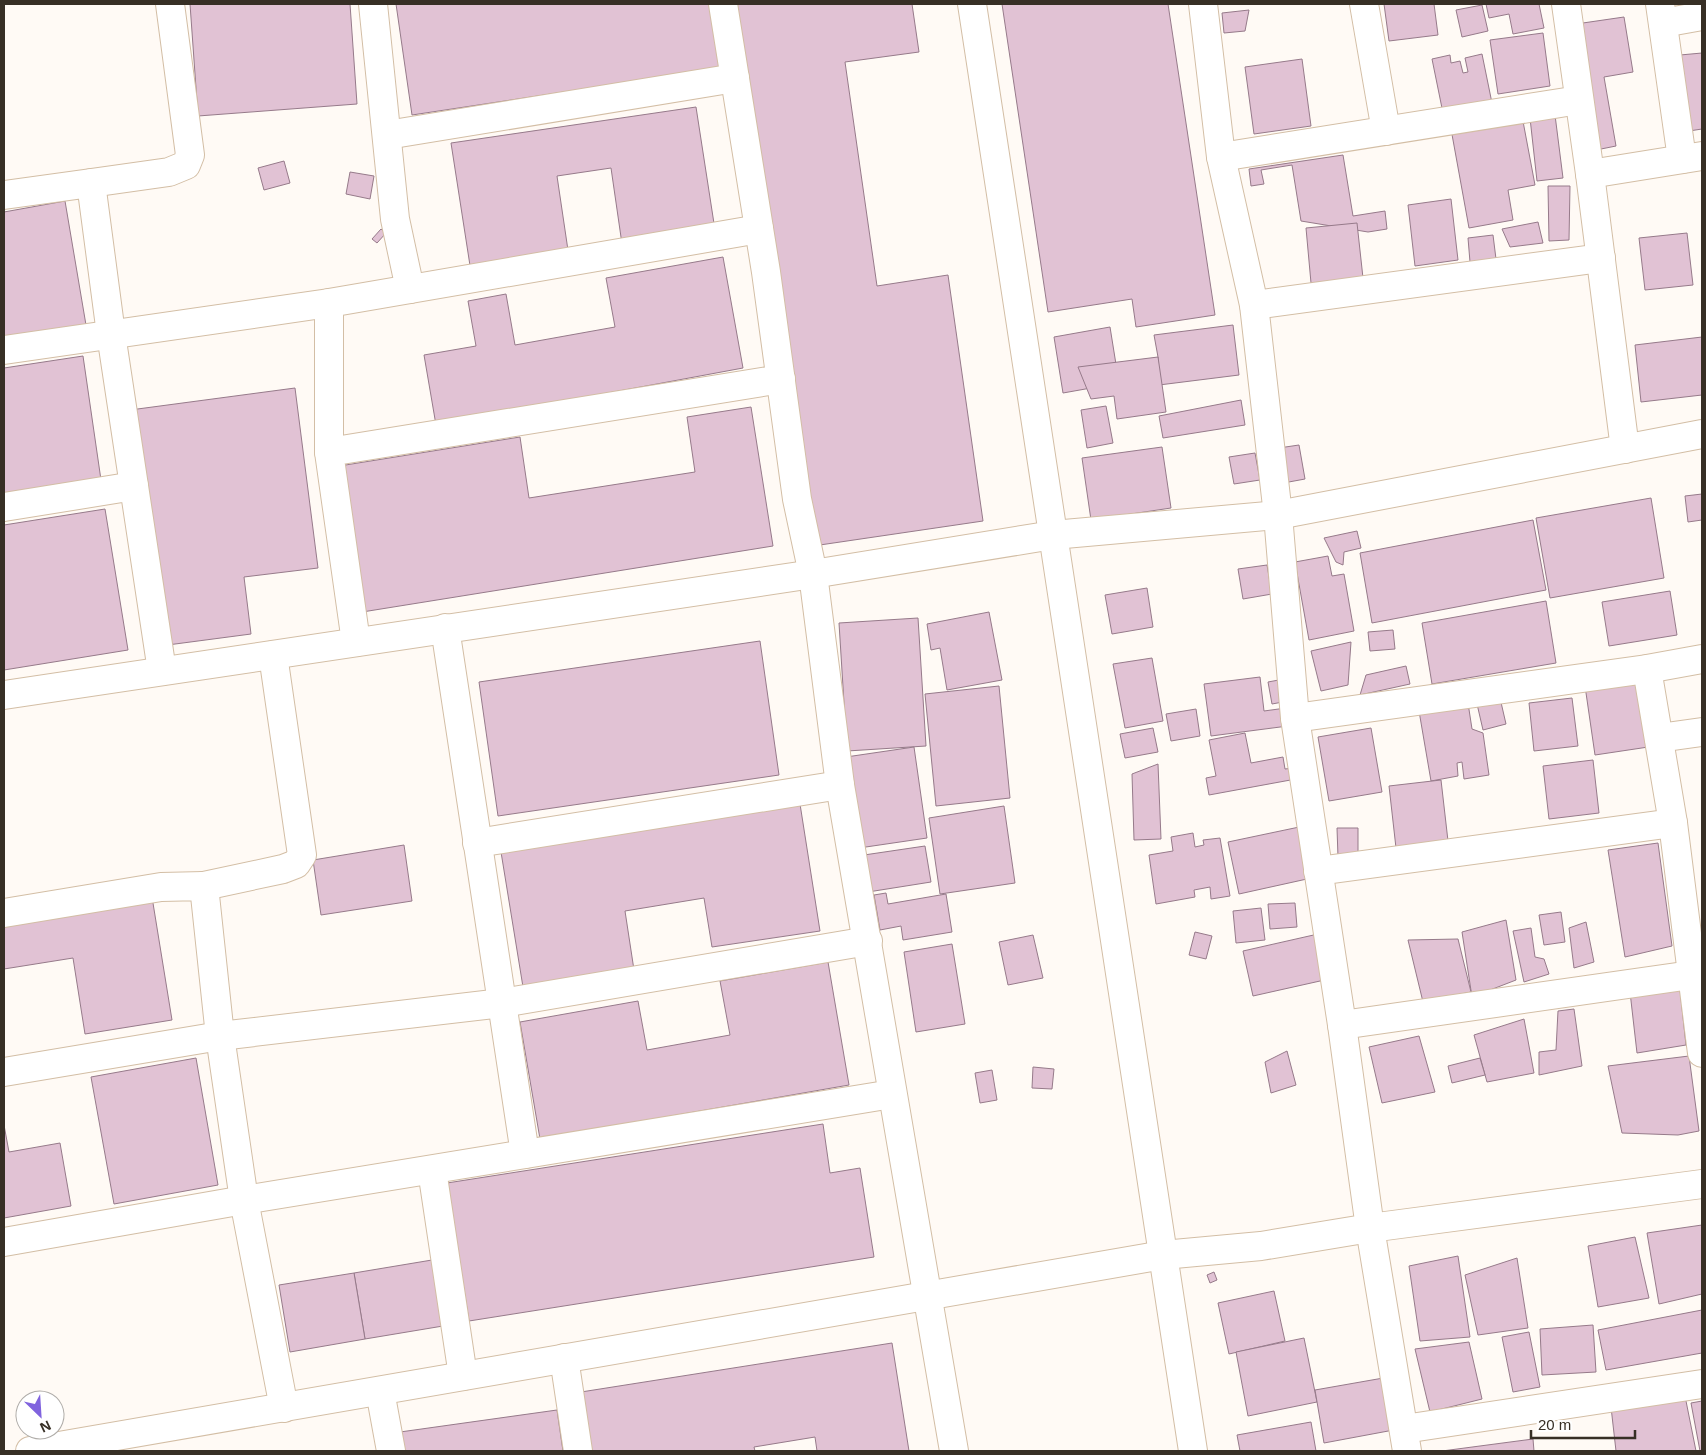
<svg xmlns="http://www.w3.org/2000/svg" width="1706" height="1455" font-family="Arial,sans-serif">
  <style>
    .building { fill: #e1c2d4; stroke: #967a8a }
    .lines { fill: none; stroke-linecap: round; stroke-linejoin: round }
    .minor-casing { stroke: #d3bea5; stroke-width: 30 }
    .major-casing { stroke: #d3bea5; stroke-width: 30 }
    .minor { stroke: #fff; stroke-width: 28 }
    .major { stroke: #fff; stroke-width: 28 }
  </style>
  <rect width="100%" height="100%" fill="#fffaf5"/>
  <g class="building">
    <polygon points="190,4 350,4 357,104 198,116"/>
    <polygon points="396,4 714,4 723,68 412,115"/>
    <polygon points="735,4 912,4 919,52 845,62 877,286 948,275 983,521 813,546"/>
    <polygon points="1002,4 1168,4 1215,315 1136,327 1132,299 1048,312"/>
    <polygon points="1384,4 1434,4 1438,35 1389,41"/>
    <polygon points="1486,4 1539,4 1544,28 1513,34 1509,14 1489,18"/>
    <polygon points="1482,5 1488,31 1462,37 1456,10"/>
    <polygon points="1249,10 1245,31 1224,33 1222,13"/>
    <polygon points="1624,17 1633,72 1604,77 1616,146 1596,150 1576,24"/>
    <polygon points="1543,33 1550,86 1498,94 1490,40"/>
    <polygon points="1702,53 1702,129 1689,131 1680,55"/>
    <polygon points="1482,54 1493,108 1444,118 1432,59 1450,55 1451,63 1460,61 1463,73 1468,72 1465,58"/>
    <polygon points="1302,59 1311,126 1254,134 1245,67"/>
    <polygon points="696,107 715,230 622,244 611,168 557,176 569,257 471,272 451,143"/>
    <polygon points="1555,115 1563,178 1537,181 1530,118"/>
    <polygon points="1522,116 1535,185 1508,190 1513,220 1469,228 1451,129"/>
    <polygon points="1343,155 1353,216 1385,211 1387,229 1368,232 1301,221 1292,165 1261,170 1264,184 1251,186 1249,169"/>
    <polygon points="284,161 290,183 264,190 258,168"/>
    <polygon points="350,172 374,176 370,199 346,194"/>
    <polygon points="1548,186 1570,186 1569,240 1549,241"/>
    <polygon points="1451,199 1458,260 1415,266 1408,205"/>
    <polygon points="65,201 86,325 4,339 4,212"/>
    <polygon points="1538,222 1543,243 1510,247 1502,229"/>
    <polygon points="1357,223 1363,278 1311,283 1306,228"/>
    <polygon points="381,229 386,233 377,243 372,239"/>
    <polygon points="1687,233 1693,285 1645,290 1639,238"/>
    <polygon points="1493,235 1496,259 1470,262 1468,238"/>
    <polygon points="723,257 743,368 436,425 424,355 476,346 468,301 506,294 515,345 615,327 606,278"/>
    <polygon points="1233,325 1239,375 1159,385 1158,357 1154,335"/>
    <polygon points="1110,327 1119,383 1063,393 1054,337"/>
    <polygon points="1702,337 1702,395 1641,402 1635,345"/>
    <polygon points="83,356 101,480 4,495 4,368"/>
    <polygon points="1158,357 1166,412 1117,419 1114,396 1091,399 1078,367"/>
    <polygon points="295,388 318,568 244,577 251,634 160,646 130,410"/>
    <polygon points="1241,400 1245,425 1163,438 1159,416"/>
    <polygon points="1106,406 1113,443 1087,448 1081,410"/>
    <polygon points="751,407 773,546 356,613 333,467 520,437 529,498 695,472 687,417"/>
    <polygon points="1299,445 1305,479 1278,484 1272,449"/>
    <polygon points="1162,447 1171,508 1091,520 1082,458"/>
    <polygon points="1255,453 1260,480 1234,484 1229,457"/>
    <polygon points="1702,494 1702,520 1688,522 1685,496"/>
    <polygon points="1651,498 1664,578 1550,598 1536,518"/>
    <polygon points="105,509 128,650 4,670 4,525"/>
    <polygon points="1533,520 1546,590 1372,623 1360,553"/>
    <polygon points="1357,531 1361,548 1344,552 1343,565 1336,562 1324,538"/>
    <polygon points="1328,556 1332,576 1344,574 1354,631 1309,640 1295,562"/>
    <polygon points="1267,565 1272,594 1243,599 1238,569"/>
    <polygon points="1147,588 1153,627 1112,634 1105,595"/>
    <polygon points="1670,591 1677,635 1609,646 1602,602"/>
    <polygon points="1546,601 1556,663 1432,684 1422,623"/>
    <polygon points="989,612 1002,680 947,690 940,648 931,650 927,624"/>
    <polygon points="918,618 926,746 847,751 839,623"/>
    <polygon points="1393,630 1395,649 1370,651 1368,632"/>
    <polygon points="760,641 779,775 498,816 479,682"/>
    <polygon points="1351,642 1348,685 1321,691 1311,651"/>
    <polygon points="1152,658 1163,721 1125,728 1113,664"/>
    <polygon points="1406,666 1410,684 1360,695 1366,675"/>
    <polygon points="1260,677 1264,711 1286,708 1288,726 1211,736 1204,684"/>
    <polygon points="1646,677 1655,746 1595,755 1585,686"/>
    <polygon points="1284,679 1288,701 1272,704 1268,682"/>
    <polygon points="999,686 1010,798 936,806 925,694"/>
    <polygon points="1500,698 1506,724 1483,730 1477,704"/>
    <polygon points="1572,698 1578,746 1534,751 1529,703"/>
    <polygon points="1468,703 1472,729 1483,733 1489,775 1464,779 1462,762 1457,763 1458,776 1431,781 1419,711"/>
    <polygon points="1196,709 1200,736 1171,741 1166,714"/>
    <polygon points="1153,728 1158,752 1125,758 1120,734"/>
    <polygon points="1371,728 1382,792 1329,801 1318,737"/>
    <polygon points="1245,733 1251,763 1283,757 1285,769 1294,768 1296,779 1209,795 1206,778 1216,776 1209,740"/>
    <polygon points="914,747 927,838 859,848 846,757"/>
    <polygon points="1593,760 1599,813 1549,819 1543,766"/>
    <polygon points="1158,764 1161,839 1134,840 1132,774"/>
    <polygon points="1441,780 1448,841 1396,848 1389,786"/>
    <polygon points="800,804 820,931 712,947 704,898 625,911 634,970 523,987 501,852"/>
    <polygon points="1004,806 1015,883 940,894 929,818"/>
    <polygon points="1304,826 1316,877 1239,894 1228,842"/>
    <polygon points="1337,828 1358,828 1358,857 1338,857"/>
    <polygon points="1193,833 1195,847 1204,845 1203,840 1220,838 1230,896 1211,899 1210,887 1194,890 1195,897 1156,904 1149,855 1173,851 1171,837"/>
    <polygon points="1658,843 1672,946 1625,957 1608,850"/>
    <polygon points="404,845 412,901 321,915 313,860"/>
    <polygon points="925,846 931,882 868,892 864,855"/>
    <polygon points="886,893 888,904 946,894 952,932 903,940 901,926 880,930 874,895"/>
    <polygon points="152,897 172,1020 85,1034 73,958 4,969 4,921"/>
    <polygon points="1295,903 1297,927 1270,929 1268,904"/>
    <polygon points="1261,908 1265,940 1236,943 1233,911"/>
    <polygon points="1561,912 1565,942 1544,945 1539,915"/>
    <polygon points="1506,920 1516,980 1472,997 1462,932"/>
    <polygon points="1586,922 1594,962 1574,968 1569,928"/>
    <polygon points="1531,928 1535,957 1544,959 1549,974 1524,982 1513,931"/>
    <polygon points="1195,932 1212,936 1206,959 1189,955"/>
    <polygon points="1318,934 1329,979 1253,996 1243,951"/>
    <polygon points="1033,935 1043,978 1008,985 999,942"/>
    <polygon points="1458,939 1471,992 1423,1002 1408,940"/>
    <polygon points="952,944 965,1024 916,1032 904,952"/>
    <polygon points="828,962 849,1085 540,1139 520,1022 638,1001 647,1050 730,1035 720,981"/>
    <polygon points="1680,989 1686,1045 1637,1053 1630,992"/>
    <polygon points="1574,1009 1582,1066 1539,1075 1539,1052 1556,1050 1558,1011"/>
    <polygon points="1524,1019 1534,1073 1487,1082 1474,1035"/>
    <polygon points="1419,1036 1435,1092 1382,1103 1369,1047"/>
    <polygon points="1287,1051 1296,1085 1271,1093 1265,1062"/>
    <polygon points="1689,1056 1699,1131 1678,1135 1622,1133 1608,1066"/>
    <polygon points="196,1058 218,1185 114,1204 91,1077"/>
    <polygon points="1480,1058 1485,1075 1452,1083 1448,1066"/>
    <polygon points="1033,1067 1054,1069 1052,1089 1032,1088"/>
    <polygon points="992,1070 997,1100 980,1103 975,1073"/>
    <polygon points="823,1124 830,1173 860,1168 874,1257 469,1321 447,1183"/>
    <polygon points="4,1125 9,1152 60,1143 71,1206 4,1218"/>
    <polygon points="1702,1225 1702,1294 1659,1304 1647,1233"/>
    <polygon points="1635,1237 1649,1298 1598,1307 1588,1246"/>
    <polygon points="1458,1256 1470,1337 1420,1341 1409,1266"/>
    <polygon points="1517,1258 1528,1328 1478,1335 1465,1275"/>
    <polygon points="432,1260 443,1326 365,1339 354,1273"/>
    <polygon points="1214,1272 1217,1280 1210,1283 1207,1275"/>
    <polygon points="354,1273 365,1339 290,1352 279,1285"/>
    <polygon points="1274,1291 1285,1341 1229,1354 1218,1303"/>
    <polygon points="1702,1310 1702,1353 1606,1370 1598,1330"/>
    <polygon points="1593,1325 1596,1372 1542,1375 1540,1329"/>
    <polygon points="1529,1332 1540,1387 1513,1392 1502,1337"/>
    <polygon points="1304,1338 1317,1402 1248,1416 1236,1352"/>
    <polygon points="1469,1342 1482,1399 1430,1412 1415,1349"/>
    <polygon points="892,1343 909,1451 817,1451 815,1437 754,1447 755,1451 590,1451 581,1392"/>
    <polygon points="1389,1377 1399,1429 1324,1443 1315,1390"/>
    <polygon points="1685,1396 1696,1451 1616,1451 1611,1407"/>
    <polygon points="1702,1401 1702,1451 1700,1451 1691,1403"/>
    <polygon points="557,1410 563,1451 403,1451 400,1432"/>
    <polygon points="1311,1422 1316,1451 1240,1451 1237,1435"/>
    <polygon points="1533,1439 1534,1451 1442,1451"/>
  </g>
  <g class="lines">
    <defs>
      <g id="minor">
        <polyline points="373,4 395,219 410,289"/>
        <polyline points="723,4 766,272 797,499 813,574 840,785 954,1451"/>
        <polyline points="1203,4 1221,157 1254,305 1278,515 1295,718 1342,1025 1370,1228 1407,1451"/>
        <polyline points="1364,4 1386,131"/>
        <polyline points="1566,4 1590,174 1625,449"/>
        <polyline points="1660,4 1682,159"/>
        <polyline points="1663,23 1702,16"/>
        <polyline points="387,135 735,78"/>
        <polyline points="1221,157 1579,100"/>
        <polyline points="1590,174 1702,156"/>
        <polyline points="91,183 169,172 186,165 190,155 170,4"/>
        <polyline points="4,195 91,183 111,334 134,486"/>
        <polyline points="1254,305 1601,258"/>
        <polyline points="4,350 329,303"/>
        <polyline points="329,452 329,303 759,229"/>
        <polyline points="4,507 134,486 162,671"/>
        <polyline points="445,628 525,1154"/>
        <polyline points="356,642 329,452 781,379"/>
        <polyline points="1647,669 1673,823 1702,1053"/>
        <polyline points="4,695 813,574 1053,535 1278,515 1702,434"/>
        <polyline points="1295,718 1647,669 1702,659"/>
        <polyline points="1659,738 1702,732"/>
        <polyline points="477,843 840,785"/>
        <polyline points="1318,871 1673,823"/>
        <polyline points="204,886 283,869 296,864 302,855 273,655"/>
        <polyline points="4,913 161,887 204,886 220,1036 244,1200 284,1408"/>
        <polyline points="1342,1025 1691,975"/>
        <polyline points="4,1072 220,1036 502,1003 868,941"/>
        <polyline points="432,1170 463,1376"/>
        <polyline points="4,1242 244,1200 892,1094"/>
        <polyline points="564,1358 578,1451"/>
        <polyline points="380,1391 391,1451"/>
        <polyline points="1404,1429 1702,1384"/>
        <polyline points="30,1451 1163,1255 1261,1246 1370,1228 1702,1184"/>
      </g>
      <polyline id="major" points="972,4 1193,1451"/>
    </defs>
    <use href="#minor" class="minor-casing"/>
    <use href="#major" class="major-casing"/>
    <use href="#minor" class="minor"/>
    <use href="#major" class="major"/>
  </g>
  <rect width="1706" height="1455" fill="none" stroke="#372f25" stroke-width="10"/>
  <g transform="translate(40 1415) rotate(155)"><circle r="24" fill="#ffffff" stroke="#afaca8"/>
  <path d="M0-4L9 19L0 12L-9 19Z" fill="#8063de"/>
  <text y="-8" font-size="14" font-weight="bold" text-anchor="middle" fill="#372f25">N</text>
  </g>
  <path d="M1531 1430v8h104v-8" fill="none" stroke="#372f25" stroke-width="2.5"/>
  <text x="1538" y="1430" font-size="15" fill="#372f25" stroke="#ffffff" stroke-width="4" paint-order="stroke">20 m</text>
</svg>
